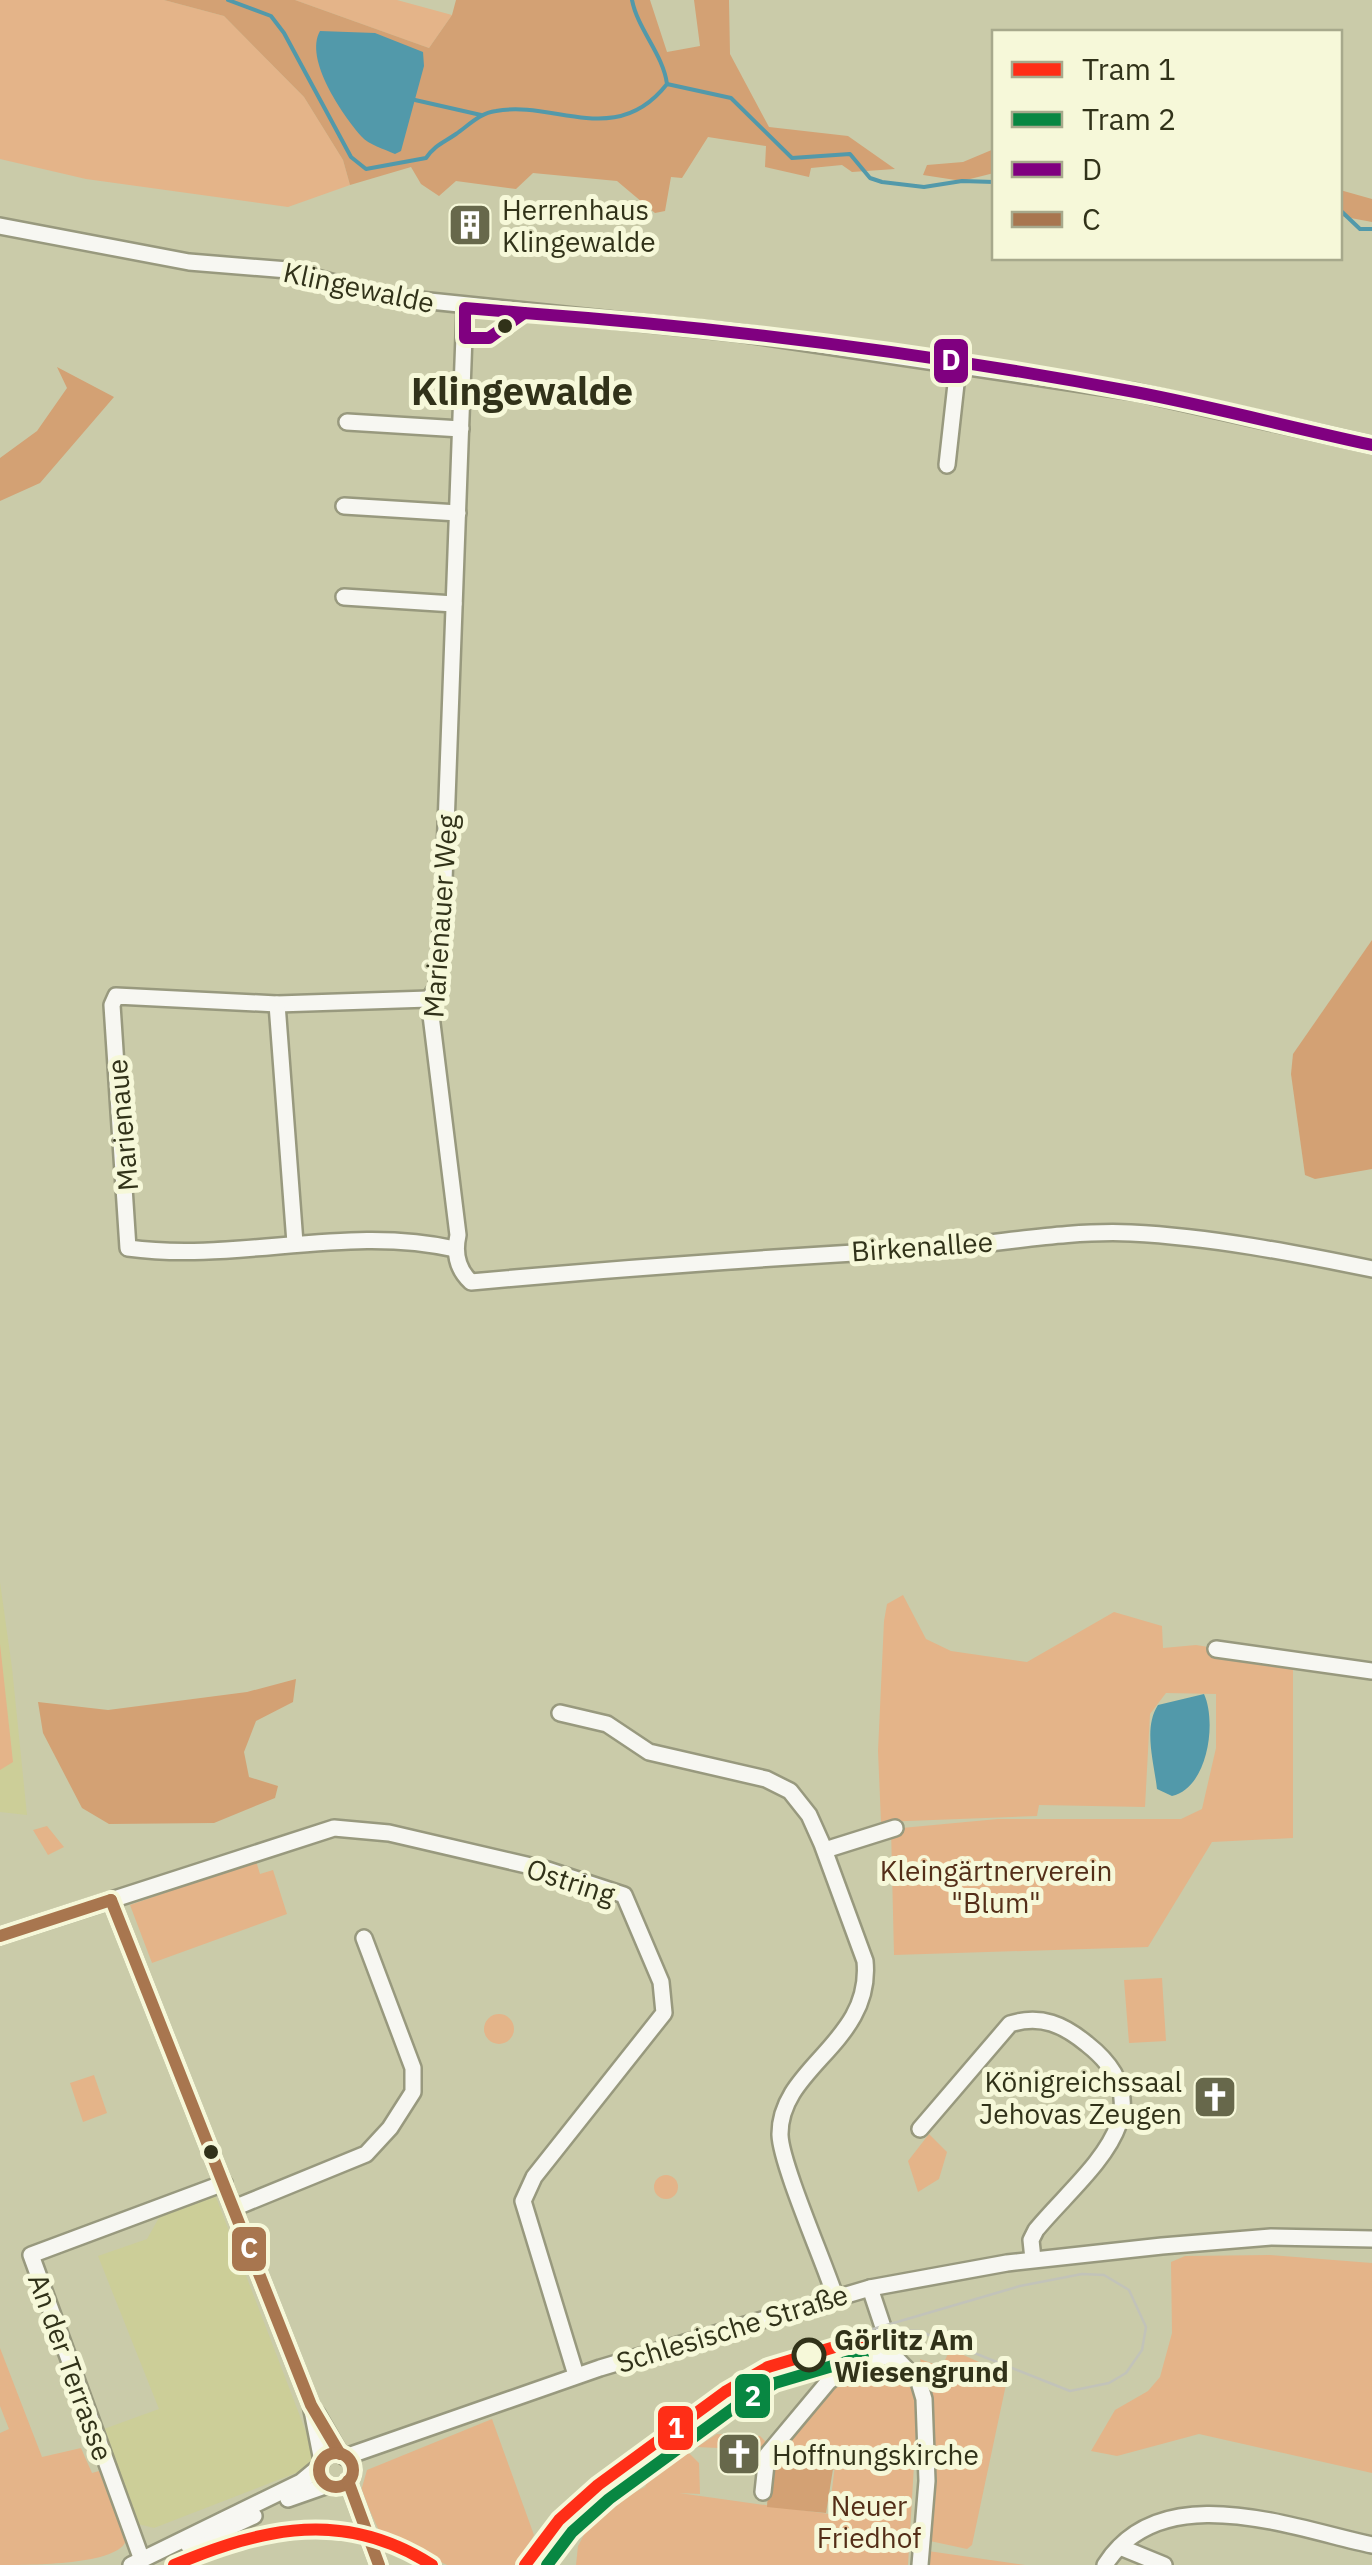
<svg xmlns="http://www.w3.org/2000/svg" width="1372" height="2565" font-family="'IBM Plex Sans',sans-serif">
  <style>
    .built { fill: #ccce98 }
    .green { fill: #e4b489 }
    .forest { fill: #d3a174 }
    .water { fill: #5299aa }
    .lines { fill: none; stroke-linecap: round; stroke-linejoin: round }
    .stream { stroke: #5299aa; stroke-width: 4 }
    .minor-casing { stroke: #98997e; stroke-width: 20 }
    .minor { stroke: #f7f7f2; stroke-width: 15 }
    .tram { stroke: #c2c3b9; stroke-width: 2.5 }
    .bus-1-casing { stroke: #f6f8d9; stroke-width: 20 }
    .bus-2-casing { stroke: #f6f8d9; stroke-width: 20 }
    .bus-1 { stroke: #800080; stroke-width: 12 }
    .bus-2 { stroke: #a8764f; stroke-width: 12 }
    .tram-1-casing { stroke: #f6f8d9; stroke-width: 20 }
    .tram-2-casing { stroke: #f6f8d9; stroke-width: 20 }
    .tram-1 { stroke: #ff2e17; stroke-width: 12 }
    .tram-2 { stroke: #088742; stroke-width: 12 }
    .bus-dot { fill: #313219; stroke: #f6f8d9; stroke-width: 4 }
    .stop-dot { fill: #f6f8d9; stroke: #313219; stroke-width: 5 }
    .labels { text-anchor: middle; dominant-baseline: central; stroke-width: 10; stroke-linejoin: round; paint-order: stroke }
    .poi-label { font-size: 28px; fill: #313219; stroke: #f6f8d9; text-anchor: start }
    .street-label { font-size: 28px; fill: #313219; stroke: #f6f8d9 }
    .park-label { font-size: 28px; fill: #542e18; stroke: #f6f8d9 }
    .stop-label { font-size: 28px; font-weight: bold; fill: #313219; stroke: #f6f8d9; text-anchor: start }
    .district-label { font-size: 38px; font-weight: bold; fill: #313219; stroke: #f6f8d9 }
    .line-badge { stroke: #f6f8d9; stroke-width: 4 }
    .badge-label { font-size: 28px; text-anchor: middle; font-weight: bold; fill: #fff }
  </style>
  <rect width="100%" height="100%" fill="#cacba9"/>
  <g class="built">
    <polygon points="0,1582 12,1668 27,1815 0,1812"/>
    <polygon points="214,2192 311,2445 312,2460 301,2471 154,2528 138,2524 101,2430 159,2409 98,2256 147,2239 165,2207"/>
  </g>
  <g class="green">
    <polygon points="0,0 164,0 224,16 304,97 343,160 350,185 288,207 86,179 0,159"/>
    <polygon points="295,0 397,0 452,15 429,48"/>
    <polygon points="903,1595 926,1639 951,1651 1027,1662 1114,1612 1162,1626 1163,1648 1196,1645 1293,1661 1293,1838 1212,1842 1148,1947 894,1955 891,1829 998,1819 1181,1819 1202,1809 1216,1748 1216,1694 1166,1693 1150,1714 1145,1807 1039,1805 1037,1816 881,1822 878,1751 884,1621 887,1604"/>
    <polygon points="0,1644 13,1762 0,1770"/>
    <polygon points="47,1826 64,1847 48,1855 33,1830"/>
    <polygon points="256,1861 260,1874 273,1870 287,1914 152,1963 130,1905"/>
    <polygon points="1162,1978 1166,2041 1129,2043 1124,1980"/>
    <circle cx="499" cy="2029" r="15"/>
    <polygon points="94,2075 107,2113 83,2122 70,2083"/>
    <polygon points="929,2134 947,2152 939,2179 918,2192 908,2161"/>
    <circle cx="666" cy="2187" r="12"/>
    <polygon points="1270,2255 1372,2263 1372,2473 1199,2434 1117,2456 1091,2451 1115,2410 1148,2391 1160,2377 1172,2333 1171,2262 1185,2256"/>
    <path d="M0 2348 42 2457 81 2448 92 2473 99 2471 126 2540C120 2565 30 2565 0 2565V2433L9 2429 0 2406Z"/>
    <polygon points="950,2349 1008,2375 972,2545 967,2549 930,2541 929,2403 920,2359 942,2367"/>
    <polygon points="893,2361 904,2367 918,2398 908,2565 576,2565 578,2546 595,2514 560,2550 559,2565 529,2565 563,2522 629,2468 643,2486 629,2495 645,2487 652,2472 689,2453 699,2463 700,2494 679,2493 829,2514 836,2457 833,2469 802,2467 785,2438 844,2375"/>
    <polygon points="492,2419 534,2535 516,2565 447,2565 380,2533 361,2491 367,2470"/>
    <polygon points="717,2434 760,2436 765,2441 763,2472 752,2472 758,2467 754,2465 754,2458 759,2458 756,2438 745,2437 744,2443 720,2439 718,2448 697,2447"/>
    <polygon points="928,2551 1025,2565 926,2565"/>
  </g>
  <g class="forest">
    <polygon points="164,0 295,0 429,48 452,15 456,0 650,0 667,52 700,46 694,0 729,0 730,54 769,127 848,136 895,169 852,172 842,165 811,168 809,177 765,167 766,146 708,137 682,178 671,177 665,211 655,213 617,181 533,173 516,189 456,181 439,196 421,184 411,167 350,185 343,160 304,97 224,16"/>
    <polygon points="994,149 994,173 962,181 923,175 927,165 963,162"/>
    <polygon points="1340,190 1372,199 1372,222 1340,216"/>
    <polygon points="57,367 114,397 40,483 0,501 0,458 37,431 67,388"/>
    <polygon points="1372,940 1372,1169 1315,1179 1305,1175 1291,1074 1293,1054"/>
    <polygon points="296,1679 293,1702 256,1721 244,1752 249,1777 278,1786 275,1798 214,1823 109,1824 82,1808 43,1733 38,1702 108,1710 247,1692"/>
    <polygon points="784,2439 802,2466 833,2469 826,2513 767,2507 770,2456"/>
  </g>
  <g class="water">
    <path d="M320 31 375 33 423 52 424 66 401 151 395 154C384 149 369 145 361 136 342 114 304 59 320 31Z"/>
    <path d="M1204 1694C1217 1722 1208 1788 1172 1796L1157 1789C1154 1762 1143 1728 1158 1705Z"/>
  </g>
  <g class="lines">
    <g class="stream">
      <path d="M228 0 271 16 284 33 351 157 366 169 426 158C435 145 443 143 456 134 469 125 480 113 496 111 555 100 616 149 667 84L731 98 792 158 850 154 870 178 882 182 924 187 962 181 994 182"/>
      <path d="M632 0C638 30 663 54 667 84"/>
      <polyline points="415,100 481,115"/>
      <polyline points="1340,210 1360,229 1372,229"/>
    </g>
    <defs>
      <g id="minor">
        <polyline points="0,226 189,262 288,270 381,296 739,333 1136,392 1372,445"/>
        <path d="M465 308 443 908 437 987 429 999 458 1235C454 1253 457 1269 471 1282 622 1268 774 1257 926 1249 995 1245 1062 1230 1131 1233 1211 1237 1294 1253 1372 1269"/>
        <polyline points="347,422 461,429"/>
        <polyline points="947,465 958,366"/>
        <polyline points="344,506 458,513"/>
        <polyline points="344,597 454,604"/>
        <path d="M429 999 277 1004 116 996 112 1005 128 1248C238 1263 347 1224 455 1249"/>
        <polyline points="277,1004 295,1243"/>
        <polyline points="1216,1649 1372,1671"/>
        <path d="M560 1713 607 1724 649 1752 766 1779 790 1791 809 1815 822 1844 865 1961C873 2043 779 2067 780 2135 781 2164 824 2262 835 2296"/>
        <polyline points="825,1850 895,1828"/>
        <polyline points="111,1900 311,2405 322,2461"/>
        <polyline points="0,1936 334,1828 389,1833 548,1870 624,1895 661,1982 664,2013 534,2177 523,2201 576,2375"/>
        <path d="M920 2129 1010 2024C1041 2014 1064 2025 1087 2044 1172 2111 1083 2173 1036 2230L1031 2240 1033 2259"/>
        <polyline points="234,2208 366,2154 390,2128 413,2092 413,2068 364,1938"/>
        <polyline points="870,2288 892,2354 919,2382 924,2399 927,2481 920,2565"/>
        <polyline points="317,2414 340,2454"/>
        <circle cx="336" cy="2470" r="17"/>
        <polyline points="345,2457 600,2368 870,2288 1007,2263 1162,2246 1271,2237 1372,2239"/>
        <polyline points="348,2481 379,2565"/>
        <polyline points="763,2492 767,2455 828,2382 843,2370 892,2354"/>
        <polyline points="288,2499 328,2485"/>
        <polyline points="189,2546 254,2516"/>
        <polyline points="1120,2547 1164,2565"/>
        <polyline points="142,2560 31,2255 224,2183"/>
        <polyline points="131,2565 301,2482 319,2467"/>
        <path d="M1105 2565C1161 2476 1292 2528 1372 2545"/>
      </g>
    </defs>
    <use href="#minor" class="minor-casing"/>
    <use href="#minor" class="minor"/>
    <polyline class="tram" points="808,2348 1020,2286 1082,2274 1104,2275 1129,2290 1146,2327 1142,2350 1126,2373 1109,2383 1070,2391 919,2331 890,2330"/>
    <defs>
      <g id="bus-1">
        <polygon points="465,308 524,313 489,338 465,338"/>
        <path d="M524 313C729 328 933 354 1135 392 1214 407 1293 428 1372 445"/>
      </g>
      <g id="bus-2">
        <polyline points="111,1900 311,2405 340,2454"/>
        <polyline points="0,1936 111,1900"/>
        <circle cx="336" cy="2470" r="17"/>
        <polyline points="348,2481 379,2565"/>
      </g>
    </defs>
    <use href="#bus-1" class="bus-1-casing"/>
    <use href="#bus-2" class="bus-2-casing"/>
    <use href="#bus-1" class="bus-1"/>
    <use href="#bus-2" class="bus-2"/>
    <defs>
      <g id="tram-1">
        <path d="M174 2565C265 2527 345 2509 432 2565"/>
        <polyline points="525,2565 559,2520 598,2485 725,2392 768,2367 858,2340"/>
      </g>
      <polyline id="tram-2" points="547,2565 572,2532 609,2499 735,2407 775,2383 863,2357"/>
    </defs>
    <use href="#tram-1" class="tram-1-casing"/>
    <use href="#tram-2" class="tram-2-casing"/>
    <use href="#tram-1" class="tram-1"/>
    <use href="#tram-2" class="tram-2"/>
  </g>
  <defs>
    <symbol id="building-square" viewBox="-11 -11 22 22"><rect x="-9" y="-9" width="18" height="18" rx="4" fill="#67684b" stroke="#f6f8d9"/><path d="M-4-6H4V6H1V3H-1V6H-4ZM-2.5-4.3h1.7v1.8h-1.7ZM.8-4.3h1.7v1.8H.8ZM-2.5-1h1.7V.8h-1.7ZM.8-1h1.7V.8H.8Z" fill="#fff"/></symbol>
    <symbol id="church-square" viewBox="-11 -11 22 22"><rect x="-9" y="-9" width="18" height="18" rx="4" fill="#67684b" stroke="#f6f8d9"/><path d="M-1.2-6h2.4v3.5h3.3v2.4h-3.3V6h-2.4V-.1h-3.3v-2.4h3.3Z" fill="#fff"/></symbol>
  </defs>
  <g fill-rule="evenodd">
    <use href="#building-square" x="445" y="200" width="50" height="50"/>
    <use href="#church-square" x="1190" y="2072" width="50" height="50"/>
    <use href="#church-square" x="714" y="2429" width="50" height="50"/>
  </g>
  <g class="bus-dot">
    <circle cx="505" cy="326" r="9"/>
    <circle cx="211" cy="2152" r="9"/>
  </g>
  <circle class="stop-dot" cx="809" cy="2355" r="15"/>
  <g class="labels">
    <g class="poi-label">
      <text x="502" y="209">Herrenhaus<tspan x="502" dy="32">Klingewalde</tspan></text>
      <text x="1182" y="2081" text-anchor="end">Königreichssaal<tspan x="1182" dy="32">Jehovas Zeugen</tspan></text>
      <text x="772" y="2454">Hoffnungskirche</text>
    </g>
    <g class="street-label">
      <text transform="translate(359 287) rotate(12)">Klingewalde</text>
      <text transform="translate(440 916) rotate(-86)">Marienauer Weg</text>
      <text transform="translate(122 1125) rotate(-95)">Marienaue</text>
      <text transform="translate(922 1246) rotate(-4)">Birkenallee</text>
      <text transform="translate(571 1881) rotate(18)">Ostring</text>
      <text transform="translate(732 2328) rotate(-17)">Schlesische Straße</text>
      <text transform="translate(71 2367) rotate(70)">An der Terrasse</text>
    </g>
    <g class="park-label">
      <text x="996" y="1870">Kleingärtnerverein<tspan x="996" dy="32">"Blum"</tspan></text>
      <text x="869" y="2505">Neuer<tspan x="869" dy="32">Friedhof</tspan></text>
    </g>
    <g class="stop-label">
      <text x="834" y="2339">Görlitz Am<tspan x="834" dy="32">Wiesengrund</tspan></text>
    </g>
    <g class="district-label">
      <text x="522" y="390">Klingewalde</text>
    </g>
  </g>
  <g class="line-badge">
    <rect x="932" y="337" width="38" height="48" rx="10" fill="#800080"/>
    <rect x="230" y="2225" width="38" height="48" rx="10" fill="#a8764f"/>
    <rect x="733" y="2372" width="39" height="48" rx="10" fill="#088742"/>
    <rect x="656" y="2404" width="39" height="48" rx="10" fill="#ff2e17"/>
  </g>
  <g class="badge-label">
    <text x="951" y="370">D</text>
    <text x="249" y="2258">C</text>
    <text x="753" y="2406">2</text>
    <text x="676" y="2438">1</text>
  </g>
  <rect x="992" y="30" width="350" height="230" fill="#f6f8d9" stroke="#a7a98c" stroke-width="2.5"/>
  <rect x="1012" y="62" width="50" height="15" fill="#ff2e17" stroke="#a7a98c" stroke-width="2.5"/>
  <text x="1082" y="80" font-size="30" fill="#313219">Tram 1</text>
  <rect x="1012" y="112" width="50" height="15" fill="#088742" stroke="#a7a98c" stroke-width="2.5"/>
  <text x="1082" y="130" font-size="30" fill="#313219">Tram 2</text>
  <rect x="1012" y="162" width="50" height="15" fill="#800080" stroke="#a7a98c" stroke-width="2.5"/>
  <text x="1082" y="180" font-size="30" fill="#313219">D</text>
  <rect x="1012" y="212" width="50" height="15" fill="#a8764f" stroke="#a7a98c" stroke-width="2.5"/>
  <text x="1082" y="230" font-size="30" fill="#313219">C</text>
</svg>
